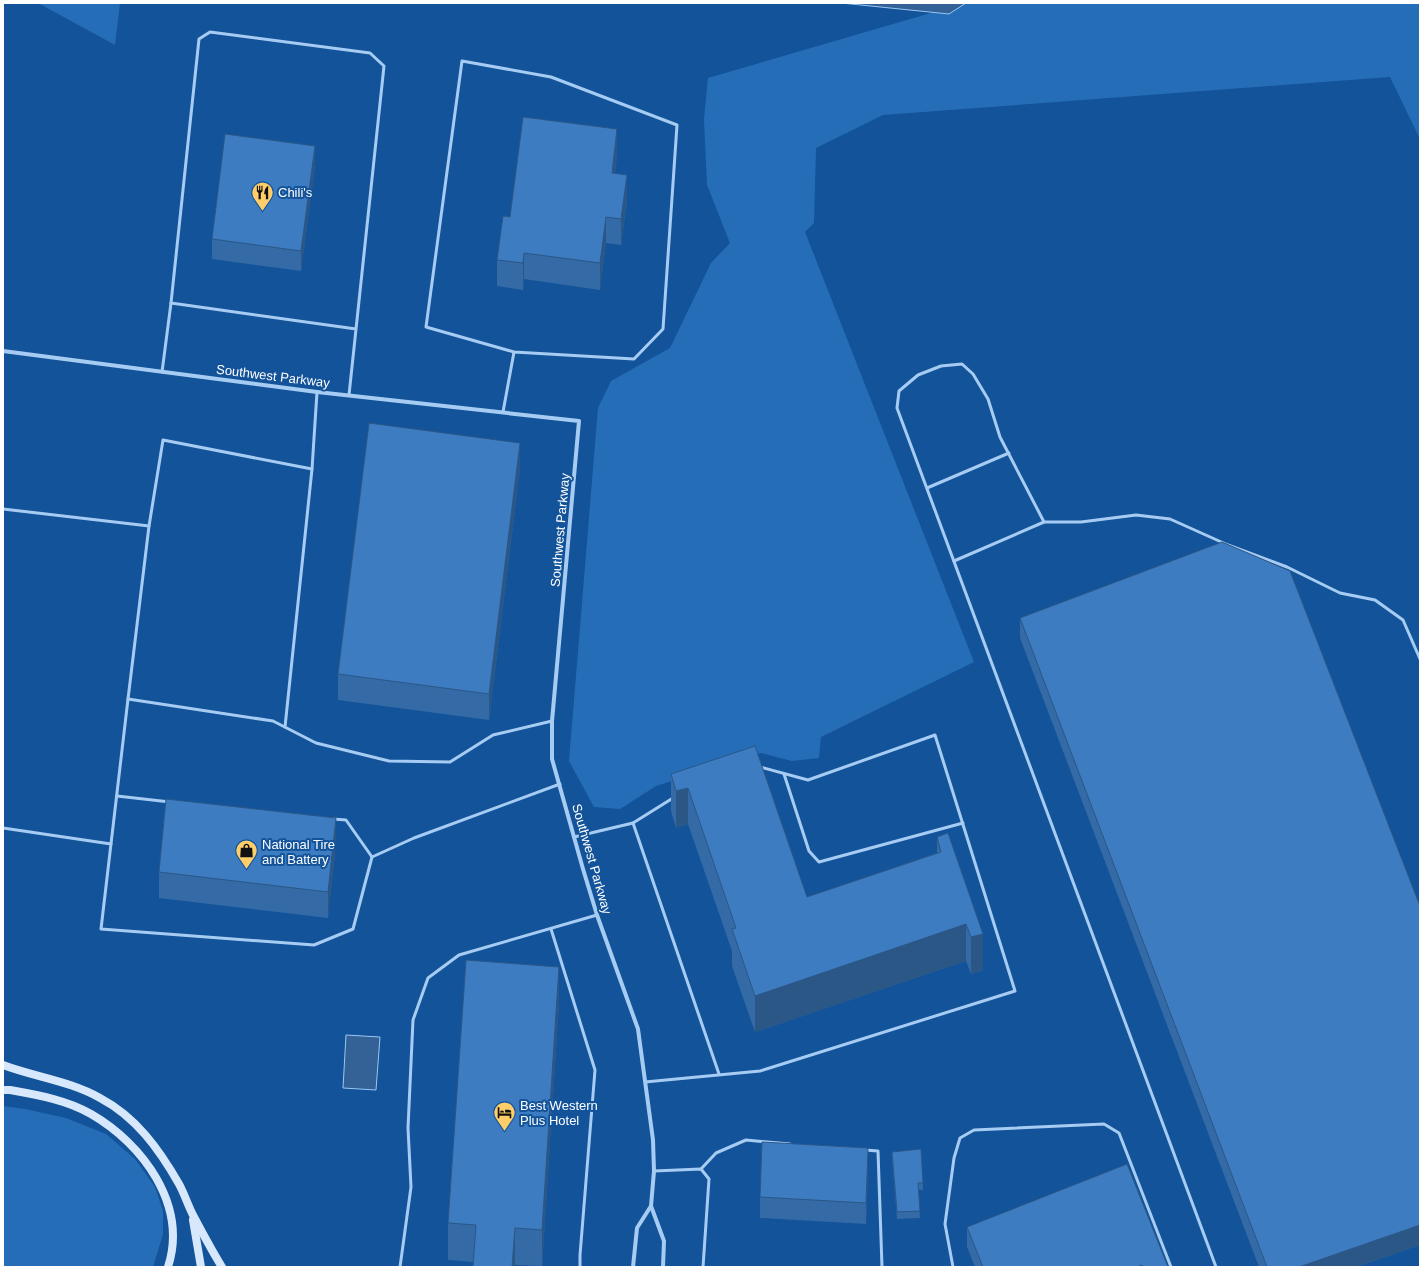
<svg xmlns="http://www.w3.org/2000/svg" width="1423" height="1270" font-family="Helvetica,sans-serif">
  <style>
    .green { fill: #266db8 }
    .water { fill: #346296; stroke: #99c8f6 }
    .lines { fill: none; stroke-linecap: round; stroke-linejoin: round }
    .lane { stroke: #a7ccf3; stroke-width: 3 }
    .street { stroke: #a7ccf3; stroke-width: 4 }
    .secondary { stroke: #d7e8fd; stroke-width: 8 }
    .wall { fill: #346ba6 }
    .shaded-wall { fill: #2b5787 }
    .building { fill: #3d7cc1; stroke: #2b5787 }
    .labels { text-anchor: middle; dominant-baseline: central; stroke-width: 4; stroke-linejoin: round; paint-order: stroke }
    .poi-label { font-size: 13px; fill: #fff; stroke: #13539a; text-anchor: start }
    .street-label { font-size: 13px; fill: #fff; stroke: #13539a }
  </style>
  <rect width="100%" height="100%" fill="#13539a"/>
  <g class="green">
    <polygon points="38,3 120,3 115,45"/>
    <polygon points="965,3 1420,3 1420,139 1390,77 883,115 816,148 814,223 805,232 974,662 821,737 819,758 792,761 761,753 656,786 620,809 594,807 569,761 598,408 611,381 670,348 711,263 730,243 707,185 704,119 708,78"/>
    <polygon points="3,1106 25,1109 66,1118 106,1134 135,1159 155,1187 163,1211 163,1234 153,1267 3,1267"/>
  </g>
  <g class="water">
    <polygon points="841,3 966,3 949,14"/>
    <polygon points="346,1035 380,1037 376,1090 343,1088"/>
  </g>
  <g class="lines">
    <g class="lane">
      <polyline points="162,372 171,303"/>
      <polyline points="349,395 384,66 370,53 210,32 199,39 171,303 356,329"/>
      <polyline points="503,412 514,352 426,327 462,61 551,77 677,125 663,329 634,359 514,352"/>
      <polyline points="927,488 1009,453"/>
      <polyline points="3,509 149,526 128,699 273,721 316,743 389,761 450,762 493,735 552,721"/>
      <polyline points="149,526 163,440 312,469 317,392"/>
      <polyline points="954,561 1044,522"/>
      <polyline points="128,699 101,929 314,945 353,929 372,857 414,838 560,784"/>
      <polyline points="285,727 312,469"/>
      <polyline points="784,774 809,851 819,862 963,823"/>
      <polyline points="117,796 170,802"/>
      <polyline points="333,819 346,820 372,857"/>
      <polyline points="633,823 719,1074"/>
      <polyline points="3,828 111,844"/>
      <polyline points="574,837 633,823 673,798"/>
      <polyline points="551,929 595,1070 580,1255 580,1267"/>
      <polyline points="645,1082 760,1071 1015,991 935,735 808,780 760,767"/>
      <polyline points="865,1150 878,1151 882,1267"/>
      <polyline points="701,1169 716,1153 746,1140 790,1144"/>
      <polyline points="654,1171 701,1169 709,1179 703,1267"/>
      <polyline points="400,1267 411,1187 408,1128 413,1020 428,978 459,955 597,915"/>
      <polyline points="953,1267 945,1224 954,1158 960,1138 974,1130 1104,1124 1119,1133 1171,1267"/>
      <polyline points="1216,1267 897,408 899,391 918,375 941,366 962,364 973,374 988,399 1000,437 1044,522 1081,522 1136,515 1170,519 1228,545 1287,567 1340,593 1375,600 1403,620 1420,659"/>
    </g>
    <g class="street">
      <polyline points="3,351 317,392 579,421 552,721 552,759 583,869 597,915 638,1029 653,1140 654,1171 651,1206 664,1241 663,1267"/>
      <polyline points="633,1267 637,1228 651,1206"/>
    </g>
    <g class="secondary">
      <path d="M3 1065C35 1077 70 1081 100 1098 136 1117 159 1149 179 1184 185 1195 188 1206 194 1217 203 1234 212 1251 222 1267"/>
      <path d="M3 1090H10C38 1095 67 1100 91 1114 143 1144 188 1205 168 1267"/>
      <polyline points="193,1220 201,1267"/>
    </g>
  </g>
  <g class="wall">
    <polygon points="617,155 615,173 627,201 621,245 606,243 600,290 524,279 523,290 497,286 497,260 510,217"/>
    <polygon points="315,166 301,271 212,259 212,239"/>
    <polygon points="520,469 489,720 338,700 338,674"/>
    <polygon points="1020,618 1420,906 1420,1245 1356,1267 1259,1267 1020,638"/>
    <polygon points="755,746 807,897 937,853 937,837 983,970 971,974 966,961 755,1032 732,966 732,951 688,824 676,828 671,811 671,774"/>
    <polygon points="336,844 328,918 159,898 159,872"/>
    <polygon points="559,1003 542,1266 515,1265 515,1267 473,1267 473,1262 448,1260 448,1223"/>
    <polygon points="892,1152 923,1183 923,1190 918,1190 920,1218 897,1219 892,1159"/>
    <polygon points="868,1168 866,1224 760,1218 760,1197"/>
    <polygon points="967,1227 1168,1267 975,1267 967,1247"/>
  </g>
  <g class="shaded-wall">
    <polygon points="617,129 617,155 612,199 612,173"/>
    <polygon points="315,146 315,166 301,271 301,251"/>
    <polygon points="627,175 627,201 621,245 621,219"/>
    <polygon points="606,217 606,243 600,290 600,263"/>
    <polygon points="524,253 524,279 523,290 523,263"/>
    <polygon points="520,443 520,469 489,720 489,694"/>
    <polygon points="688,788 688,824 676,828 676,791"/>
    <polygon points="336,818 336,844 328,918 328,892"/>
    <polygon points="966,924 966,961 755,1032 755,996"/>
    <polygon points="983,934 983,970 971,974 971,937"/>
    <polygon points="559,967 559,1003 542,1266 542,1230"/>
    <polygon points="868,1148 868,1168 866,1224 866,1203"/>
    <polygon points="1420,1225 1420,1245 1356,1267 1299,1267"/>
    <polygon points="515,1228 515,1267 512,1267"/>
  </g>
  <g class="building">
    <polygon points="523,117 617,129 612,173 627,175 621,219 606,217 600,263 524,253 523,263 497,260 503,216 510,217"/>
    <polygon points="225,134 315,146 301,251 212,239"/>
    <polygon points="369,423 520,443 489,694 338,674"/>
    <polygon points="1222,542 1290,571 1420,906 1420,1225 1299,1267 1267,1267 1020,618"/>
    <polygon points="755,746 807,897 941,852 937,837 948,833 983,934 971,937 966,924 755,996 732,929 736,928 688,788 676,791 671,774"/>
    <polygon points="166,799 336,818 328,892 159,872"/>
    <polygon points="466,960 559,967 542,1230 515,1228 512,1267 473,1267 476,1225 448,1223"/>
    <polygon points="762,1142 868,1148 866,1203 760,1197"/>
    <polygon points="921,1149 923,1183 918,1183 920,1211 897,1212 892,1152"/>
    <polygon points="1127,1164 1168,1267 1143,1267 1142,1265 1137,1267 983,1267 967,1227"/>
  </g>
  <defs>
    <symbol id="restaurant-pin" viewBox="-11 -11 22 30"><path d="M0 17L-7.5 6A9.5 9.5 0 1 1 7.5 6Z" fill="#ffce69" stroke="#13539a"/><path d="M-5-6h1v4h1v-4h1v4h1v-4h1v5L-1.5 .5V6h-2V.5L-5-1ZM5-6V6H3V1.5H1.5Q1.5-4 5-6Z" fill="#111"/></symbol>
    <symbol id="shop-pin" viewBox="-11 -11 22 30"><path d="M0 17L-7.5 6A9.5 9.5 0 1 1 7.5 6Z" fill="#ffce69" stroke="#13539a"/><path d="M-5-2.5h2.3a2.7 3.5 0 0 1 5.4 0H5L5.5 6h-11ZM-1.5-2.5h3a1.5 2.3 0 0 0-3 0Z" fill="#111"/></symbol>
    <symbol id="hotel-pin" viewBox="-11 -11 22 30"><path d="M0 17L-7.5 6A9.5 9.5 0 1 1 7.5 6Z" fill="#ffce69" stroke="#13539a"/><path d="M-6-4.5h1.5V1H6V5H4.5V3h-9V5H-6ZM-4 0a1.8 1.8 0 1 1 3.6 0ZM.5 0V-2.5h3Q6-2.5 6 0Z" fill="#111"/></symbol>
  </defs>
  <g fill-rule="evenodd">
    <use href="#restaurant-pin" x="250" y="180" width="25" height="34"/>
    <use href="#shop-pin" x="234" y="838" width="25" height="34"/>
    <use href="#hotel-pin" x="492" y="1100" width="25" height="34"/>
  </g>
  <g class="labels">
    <g class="poi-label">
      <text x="278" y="192">Chili's</text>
      <text x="262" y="844">National Tire<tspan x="262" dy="15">and Battery</tspan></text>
      <text x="520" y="1105">Best Western<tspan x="520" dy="15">Plus Hotel</tspan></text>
    </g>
    <g class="street-label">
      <text transform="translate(273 376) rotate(7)">Southwest Parkway</text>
      <text transform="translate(560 530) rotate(-85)">Southwest Parkway</text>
      <text transform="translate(592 859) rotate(74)">Southwest Parkway</text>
    </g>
  </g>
  <rect width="1423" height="1270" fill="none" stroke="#ffffff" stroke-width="8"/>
</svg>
